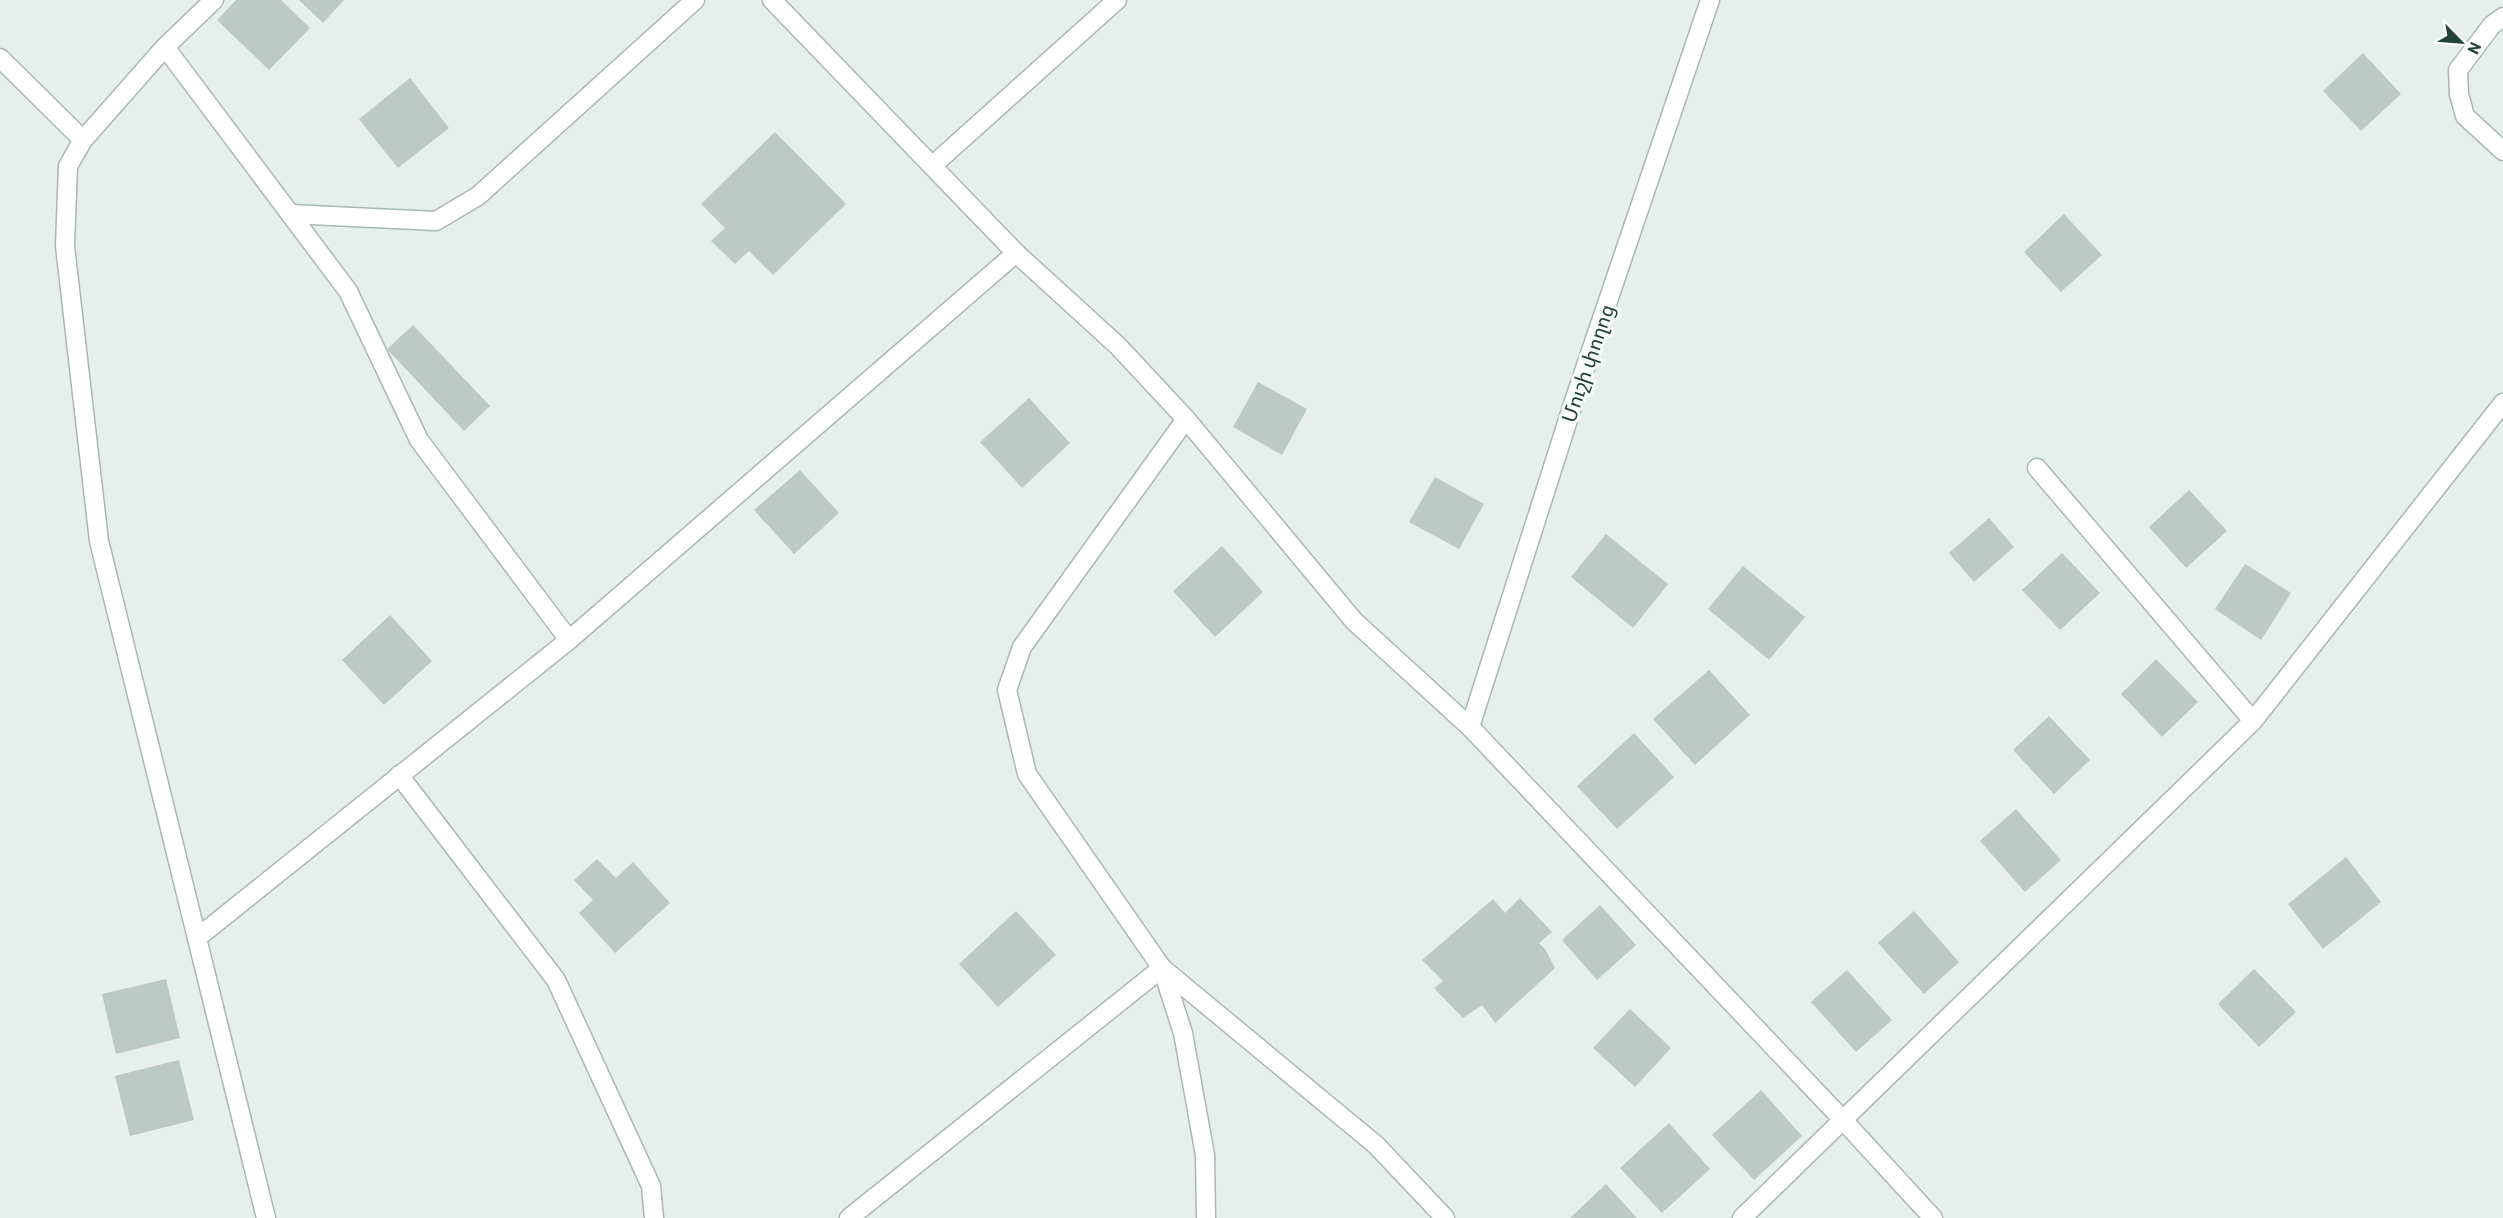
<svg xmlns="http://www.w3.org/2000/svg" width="2503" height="1218" font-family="Barlow,'Noto Sans Armenian',sans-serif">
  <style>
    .building { fill: #bbcac4 }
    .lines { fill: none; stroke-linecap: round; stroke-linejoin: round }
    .service-casing { stroke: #a8b8b2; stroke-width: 21 }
    .minor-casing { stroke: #a8b8b2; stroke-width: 21 }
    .service { stroke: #fff; stroke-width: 18 }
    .minor { stroke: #fff; stroke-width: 18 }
    .labels { text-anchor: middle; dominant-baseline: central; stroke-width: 6; stroke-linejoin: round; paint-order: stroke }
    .street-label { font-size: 20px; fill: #24423a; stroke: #f7fbf9 }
  </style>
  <rect width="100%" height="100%" fill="#e6efeb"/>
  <g class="building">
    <polygon points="236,0 281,0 310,28 269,70 217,20"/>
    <polygon points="299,0 344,0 323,23"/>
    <polygon points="2363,53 2401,94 2361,131 2323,91"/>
    <polygon points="410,78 449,128 398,168 359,119"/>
    <polygon points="775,132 846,204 773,275 749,251 735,264 711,241 725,228 701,204"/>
    <polygon points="2064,214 2102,255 2061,292 2024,252"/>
    <polygon points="413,325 490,406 464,431 387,349"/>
    <polygon points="1258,382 1307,409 1282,455 1233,427"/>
    <polygon points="1029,398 1070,443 1022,488 980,442"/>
    <polygon points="800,470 839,513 794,554 754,510"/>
    <polygon points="1435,477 1484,504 1459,549 1409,522"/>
    <polygon points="2189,490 2227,531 2186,568 2149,527"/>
    <polygon points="1989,518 2014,547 1974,582 1949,553"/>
    <polygon points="1606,534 1668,584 1633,628 1571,577"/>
    <polygon points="1222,546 1263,592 1215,637 1173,591"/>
    <polygon points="2062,553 2100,593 2060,630 2022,590"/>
    <polygon points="2245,564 2291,593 2261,640 2215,609"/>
    <polygon points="1743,566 1805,617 1769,660 1708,609"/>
    <polygon points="390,615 432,661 384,705 342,660"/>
    <polygon points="2156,659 2198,702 2162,737 2121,694"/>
    <polygon points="1709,670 1750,715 1695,765 1653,719"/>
    <polygon points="2049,716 2090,760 2054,794 2013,750"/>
    <polygon points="1634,733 1674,777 1617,829 1577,786"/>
    <polygon points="2016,809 2061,860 2025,892 1980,841"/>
    <polygon points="2346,857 2381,902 2323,949 2288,904"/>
    <polygon points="597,859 616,878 633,862 670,903 615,953 579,913 593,900 574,880"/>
    <polygon points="1520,898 1552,932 1539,943 1545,949 1555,968 1495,1023 1482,1005 1463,1018 1434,988 1443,981 1422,960 1493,899 1505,913"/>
    <polygon points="1600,905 1636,945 1597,980 1562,940"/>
    <polygon points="1016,911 1056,955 998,1007 959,964"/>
    <polygon points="1914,911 1959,962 1924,994 1878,943"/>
    <polygon points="2254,969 2296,1012 2259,1047 2218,1004"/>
    <polygon points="1847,970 1892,1020 1856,1052 1811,1002"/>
    <polygon points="166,979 180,1038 116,1054 102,994"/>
    <polygon points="1630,1009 1671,1048 1635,1087 1593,1048"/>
    <polygon points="179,1060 194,1120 130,1136 115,1076"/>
    <polygon points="1761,1090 1802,1136 1754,1180 1712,1135"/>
    <polygon points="1669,1123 1710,1169 1662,1213 1620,1168"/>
    <polygon points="1606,1184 1637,1218 1570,1218"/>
  </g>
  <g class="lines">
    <defs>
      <g id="service">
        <polyline points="932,166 1117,0"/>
        <polyline points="1162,968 1027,774 1007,690 1022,647 1186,419"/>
      </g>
      <g id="minor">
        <polyline points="214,0 165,47 83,140 68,166 65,246 99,541 266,1218"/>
        <polyline points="772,0 1016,253 1118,346 1186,419 1354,621 1470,727 1843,1120 1933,1218"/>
        <polyline points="2503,17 2492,25 2458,70 2459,94 2465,116 2503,151"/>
        <polyline points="165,47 348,291 419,440 569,640 1016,253"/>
        <polyline points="0,58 83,140"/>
        <polyline points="290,214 436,221 478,196 695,0"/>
        <polyline points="2037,468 2253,721"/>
        <polyline points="1470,727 1574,401 1710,0"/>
        <polyline points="399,775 556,980 651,1186 654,1218"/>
        <polyline points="197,938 569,640"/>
        <polyline points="1162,968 1376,1145 1445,1218"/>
        <polyline points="1162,968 1183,1033 1205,1155 1206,1218"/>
        <polyline points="849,1218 1162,968"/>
        <polyline points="1742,1218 2253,721 2503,403"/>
      </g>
    </defs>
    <use href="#service" class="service-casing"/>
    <use href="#minor" class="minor-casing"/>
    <use href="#service" class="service"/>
    <use href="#minor" class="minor"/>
  </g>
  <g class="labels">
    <g class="street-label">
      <text transform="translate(1587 363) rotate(-71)">Մուշի փողոց</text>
    </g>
  </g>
  <g transform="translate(2461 42) rotate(115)" stroke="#f7fbf9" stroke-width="4.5" paint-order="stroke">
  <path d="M0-4.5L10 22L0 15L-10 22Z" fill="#24423a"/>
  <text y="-9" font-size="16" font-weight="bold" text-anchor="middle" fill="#24423a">N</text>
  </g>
</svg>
